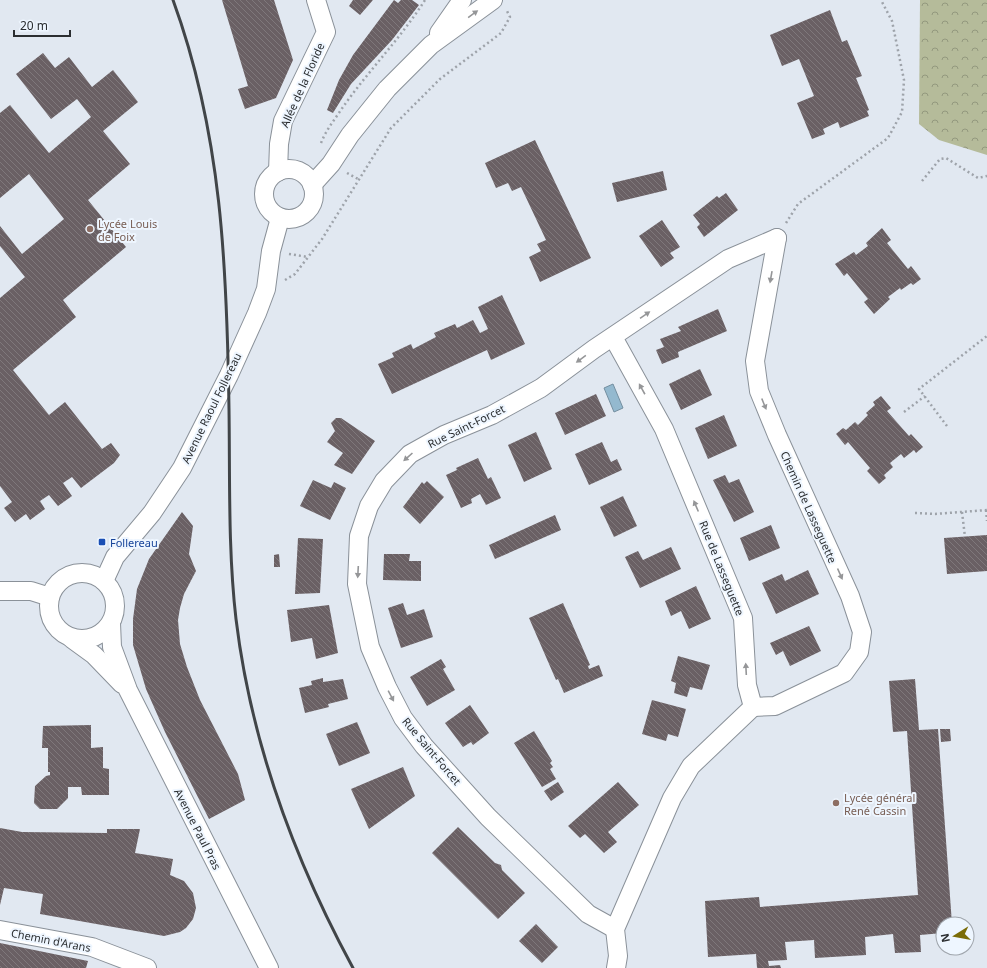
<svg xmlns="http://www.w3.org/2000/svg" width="987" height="968" font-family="'Noto Sans',sans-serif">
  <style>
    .forest { fill: url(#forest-crowns) }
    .water { fill: #94b9cf; stroke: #748fa0 }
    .building { fill: url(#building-back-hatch) }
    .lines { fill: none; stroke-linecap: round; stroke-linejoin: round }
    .minor-casing { stroke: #8a9199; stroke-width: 20 }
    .path { stroke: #9ea3aa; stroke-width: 2.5; stroke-dasharray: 2 3; stroke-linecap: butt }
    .minor { stroke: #fff; stroke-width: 18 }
    .rail { stroke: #414548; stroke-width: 3 }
    .oneway { fill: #959698 }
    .education-dot { fill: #8d6e63; stroke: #eef6ff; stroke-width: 1.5 }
    .transit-dot { fill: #1a4fb4; stroke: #eef6ff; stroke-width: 1.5 }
    .labels { text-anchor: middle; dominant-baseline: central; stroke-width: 4; stroke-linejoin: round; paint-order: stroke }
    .street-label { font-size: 11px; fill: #2b2e31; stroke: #eef6ff }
    .education-label { font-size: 11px; fill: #785e54; stroke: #eef6ff; text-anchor: start }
    .transit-label { font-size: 11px; fill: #164399; stroke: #eef6ff; text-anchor: start }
  </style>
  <defs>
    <pattern id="forest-crowns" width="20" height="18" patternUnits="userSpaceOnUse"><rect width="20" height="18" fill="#b5bb9a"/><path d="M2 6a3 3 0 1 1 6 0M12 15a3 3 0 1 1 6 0" fill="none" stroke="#93987e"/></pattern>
    <pattern id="building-back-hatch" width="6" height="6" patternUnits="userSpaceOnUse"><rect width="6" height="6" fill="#6a6064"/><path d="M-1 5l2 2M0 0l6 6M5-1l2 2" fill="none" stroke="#7f787b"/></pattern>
  </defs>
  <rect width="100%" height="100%" fill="#e1e8f1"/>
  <polygon class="forest" points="920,0 987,0 987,155 939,140 919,124"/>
  <polygon class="water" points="613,384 623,408 614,412 604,388"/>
  <g class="building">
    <polygon points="222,0 274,0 293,60 276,98 245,109 238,89 248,86"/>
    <polygon points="353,0 373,0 360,15 349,6"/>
    <polygon points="394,0 398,3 401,0 412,0 419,5 392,40 351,84 333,113 327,110 339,80 353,55"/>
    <polygon points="830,10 842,42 847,40 862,76 856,78 869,110 867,111 869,116 840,128 838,122 823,129 825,134 812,139 797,103 814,96 799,59 782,66 770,35"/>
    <polygon points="43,53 55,68 69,57 92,87 113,70 138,102 103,131 130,164 88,200 126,247 63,300 76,317 13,370 49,415 65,402 102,449 111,443 120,455 114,463 81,488 72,477 63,483 72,496 58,506 49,495 40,501 45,509 30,520 26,514 15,522 4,508 12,502 0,486 0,298 25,277 0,246 0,226 22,254 64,219 29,174 0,198 0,113 10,105 49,153 91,117 77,99 51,119 16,74"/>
    <polygon points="535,140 591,258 540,282 529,257 541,251 537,244 546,240 521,187 512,191 508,183 496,188 485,163"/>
    <polygon points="663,171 667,190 617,202 612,183"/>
    <polygon points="726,193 738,210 704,237 697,227 700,224 693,215 717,196 719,198"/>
    <polygon points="662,220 680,247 670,253 674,258 661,267 639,236"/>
    <polygon points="882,228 891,240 887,243 908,269 911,266 921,279 913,285 911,283 901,290 900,288 888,297 890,299 874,314 864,302 868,299 847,273 844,276 835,264 854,252 856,255 868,246 866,243"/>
    <polygon points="502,295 525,344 491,360 487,350 392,394 378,364 394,357 392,353 411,344 413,349 436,337 434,333 455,324 457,328 473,320 480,333 488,329 478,307"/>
    <polygon points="718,309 727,331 678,352 679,357 662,364 656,350 664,347 660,339 681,331 678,327"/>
    <polygon points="700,369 712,395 681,410 669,384"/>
    <polygon points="596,394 606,416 565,435 555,413"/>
    <polygon points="881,396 891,408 887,411 909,436 911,434 923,447 916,453 914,450 904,458 901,454 890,463 893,467 884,475 886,478 879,484 867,471 870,468 848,442 845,445 836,434 843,428 846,430 855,422 858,425 868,415 866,413 875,405 873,402"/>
    <polygon points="724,415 737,446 708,459 695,428"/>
    <polygon points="336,418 341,418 375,441 352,474 334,465 343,453 327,442 335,431 331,423"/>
    <polygon points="536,432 552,469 524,482 508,445"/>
    <polygon points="602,442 611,462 617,459 622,470 589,485 575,454"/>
    <polygon points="478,458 488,479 491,477 501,498 486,505 480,494 471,499 472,503 461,508 446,475 457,470 456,468"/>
    <polygon points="725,475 729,483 739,479 754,512 734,522 713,480"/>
    <polygon points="313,480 331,488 334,482 346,488 330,520 300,506"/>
    <polygon points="427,481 444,497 420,524 403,507 422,482 424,484"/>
    <polygon points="623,496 637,526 614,537 600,507"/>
    <polygon points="182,512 193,526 189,554 196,571 184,594 180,608 178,620 180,644 187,667 200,700 238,774 245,800 209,819 165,732 146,689 133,645 133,619 137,589 149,559"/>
    <polygon points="555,515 561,530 495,559 489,545"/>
    <polygon points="771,525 780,548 749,561 740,538"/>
    <polygon points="987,535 987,571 947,574 944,538"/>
    <polygon points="298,538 323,539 320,593 295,594"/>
    <polygon points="671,547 681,569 640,588 625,557 638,551 643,560"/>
    <polygon points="279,554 280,567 274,567 274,555"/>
    <polygon points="384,554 410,554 409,561 421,561 421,581 383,580"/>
    <polygon points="808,570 819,594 776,614 762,583 782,574 785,581"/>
    <polygon points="696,586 711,619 689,629 681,611 671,616 665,601"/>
    <polygon points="403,603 407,615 424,609 433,637 401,648 388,608"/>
    <polygon points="563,603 590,665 588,666 589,669 599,665 603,676 564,693 558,679 556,680 529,618"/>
    <polygon points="329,605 338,653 316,659 312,638 291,642 287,610"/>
    <polygon points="809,626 821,651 790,666 783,651 776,655 770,643"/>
    <polygon points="678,656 710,665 702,690 690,687 687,697 674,693 676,683 671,681"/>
    <polygon points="441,659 446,667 443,669 455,690 427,706 410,677"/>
    <polygon points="323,678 323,682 343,679 348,699 328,704 329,707 305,713 299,688 312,685 311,681"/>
    <polygon points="915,679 919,730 938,729 952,924 943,924 943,933 920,935 921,952 895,953 893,934 865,937 866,955 815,958 814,940 785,942 787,960 768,961 769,966 780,965 781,968 757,968 756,954 708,957 705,901 759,897 760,907 918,895 907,731 893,732 889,681"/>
    <polygon points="652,700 686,709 678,737 668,734 666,741 642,734"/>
    <polygon points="470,705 489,733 473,745 471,742 463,747 445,723"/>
    <polygon points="357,722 370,753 339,766 326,734"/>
    <polygon points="91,725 91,748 103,747 103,768 109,769 109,795 82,795 81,787 68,787 68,798 57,809 40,809 34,803 35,786 46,776 50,775 50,772 48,772 48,748 42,748 43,726"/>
    <polygon points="940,729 950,729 951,741 941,742"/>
    <polygon points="534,731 552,761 550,763 553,767 550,769 556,779 542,787 514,743"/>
    <polygon points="403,767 415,796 369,829 351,789"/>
    <polygon points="558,782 564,792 551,801 544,791"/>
    <polygon points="618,782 639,805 608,832 617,842 604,853 585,834 580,838 568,826"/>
    <polygon points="458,827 495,863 501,865 502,870 525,893 498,919 432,853"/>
    <polygon points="0,828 22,832 107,833 107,829 140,829 135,853 173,859 170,875 184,881 193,893 196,908 193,919 186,928 180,932 164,936 40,914 43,894 4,888 0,905"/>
    <polygon points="536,924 558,947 542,963 519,941"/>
    <polygon points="0,943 88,961 86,968 0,968"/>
  </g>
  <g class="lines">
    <defs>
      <g id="minor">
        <polyline points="439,33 462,0"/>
        <circle cx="289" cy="194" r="25"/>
        <polyline points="278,172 279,144 283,121 326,32 316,0"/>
        <polyline points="312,185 331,164 350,135 387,89 431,45 493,0"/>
        <polyline points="613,337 664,429 743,618 747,685 753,707"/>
        <circle cx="82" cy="606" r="33"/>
        <polyline points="104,581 115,557 152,513 182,468 229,375 257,313 266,289 271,251 280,218"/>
        <polyline points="0,591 31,591 50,597"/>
        <polyline points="111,623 112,647 128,690 269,968"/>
        <polyline points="72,639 94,655 122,684"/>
        <polyline points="753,707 775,706 844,673 859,652 862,632 850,596 777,435 759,391 755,361 777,238"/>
        <polyline points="615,929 588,914 488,817 424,746 403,718 387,687 370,647 357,584 359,536 369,506 384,481 410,454 444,435 492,415 541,388 594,349 728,259 777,238"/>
        <polyline points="0,930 92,947 147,968"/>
        <polyline points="616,968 618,956 615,929 672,798 691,766 753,707"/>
      </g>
    </defs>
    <use href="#minor" class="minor-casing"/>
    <g class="path">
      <path d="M321 143C326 130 335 119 343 107 369 70 401 38 425 0"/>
      <polyline points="347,173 360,180"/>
      <polyline points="922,181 940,159 946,158 978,178 987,176"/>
      <polyline points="786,223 798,204 888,138 902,112 904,80 892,21 881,0"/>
      <polyline points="289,254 308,257"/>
      <polyline points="285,280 295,274 322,239 391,128 440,79 501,33 510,17 507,11"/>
      <polyline points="904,412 925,396"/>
      <polyline points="947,426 919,389 987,336"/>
      <polyline points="986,510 987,521"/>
      <polyline points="962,512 965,537"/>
      <polyline points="915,513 935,514 987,510"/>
    </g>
    <use href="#minor" class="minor"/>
    <path class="rail" d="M173 0C222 134 227 268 229 409 230 479 228 550 236 619 251 743 294 859 353 968"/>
  </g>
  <defs><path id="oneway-solid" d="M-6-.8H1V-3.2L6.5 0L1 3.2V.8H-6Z"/></defs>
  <g class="oneway">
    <use href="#oneway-solid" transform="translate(473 14) rotate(-36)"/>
    <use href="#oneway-solid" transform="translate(771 277) rotate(100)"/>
    <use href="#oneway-solid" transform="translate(645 315) rotate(-34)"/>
    <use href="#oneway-solid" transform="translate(581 359) rotate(144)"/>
    <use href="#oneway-solid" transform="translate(642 389) rotate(-119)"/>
    <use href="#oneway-solid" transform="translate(764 404) rotate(68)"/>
    <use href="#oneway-solid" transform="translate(408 457) rotate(138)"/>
    <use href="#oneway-solid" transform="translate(696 506) rotate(-113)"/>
    <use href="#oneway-solid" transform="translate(358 572) rotate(93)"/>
    <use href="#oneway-solid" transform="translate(840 574) rotate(66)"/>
    <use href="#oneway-solid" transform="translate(746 669) rotate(-93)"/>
    <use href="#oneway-solid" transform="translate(391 696) rotate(62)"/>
  </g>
  <g class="education-dot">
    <circle cx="90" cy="229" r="4"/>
    <circle cx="836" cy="803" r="4"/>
  </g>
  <rect class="transit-dot" x="98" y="538" width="8" height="8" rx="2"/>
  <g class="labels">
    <g class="street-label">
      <text transform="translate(302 85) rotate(-66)">Allée de la Floride</text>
      <text transform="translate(211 408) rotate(-64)">Avenue Raoul Follereau</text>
      <text transform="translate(466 426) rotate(-26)">Rue Saint-Forcet</text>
      <text transform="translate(809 507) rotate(66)">Chemin de Lasseguette</text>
      <text transform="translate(722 568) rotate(68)">Rue de Lasseguette</text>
      <text transform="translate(432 751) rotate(50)">Rue Saint-Forcet</text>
      <text transform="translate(198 829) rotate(63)">Avenue Paul Pras</text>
      <text transform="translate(51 940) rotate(11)">Chemin d'Arans</text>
    </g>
    <g class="education-label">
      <text x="98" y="223">Lycée Louis<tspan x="98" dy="13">de Foix</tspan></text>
      <text x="844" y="797">Lycée général<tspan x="844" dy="13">René Cassin</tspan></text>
    </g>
    <g class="transit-label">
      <text x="110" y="542">Follereau</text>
    </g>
  </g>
  <g transform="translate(955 936) rotate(259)"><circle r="19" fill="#eef6ff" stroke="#a0a6ad"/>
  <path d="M0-3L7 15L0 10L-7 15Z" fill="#7a6c07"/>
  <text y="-6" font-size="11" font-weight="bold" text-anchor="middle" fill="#2b2e31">N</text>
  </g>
  <path d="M14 30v6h56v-6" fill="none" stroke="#2b2e31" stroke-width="2"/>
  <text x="20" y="30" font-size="12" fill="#2b2e31" stroke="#eef6ff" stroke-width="3" paint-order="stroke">20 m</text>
</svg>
